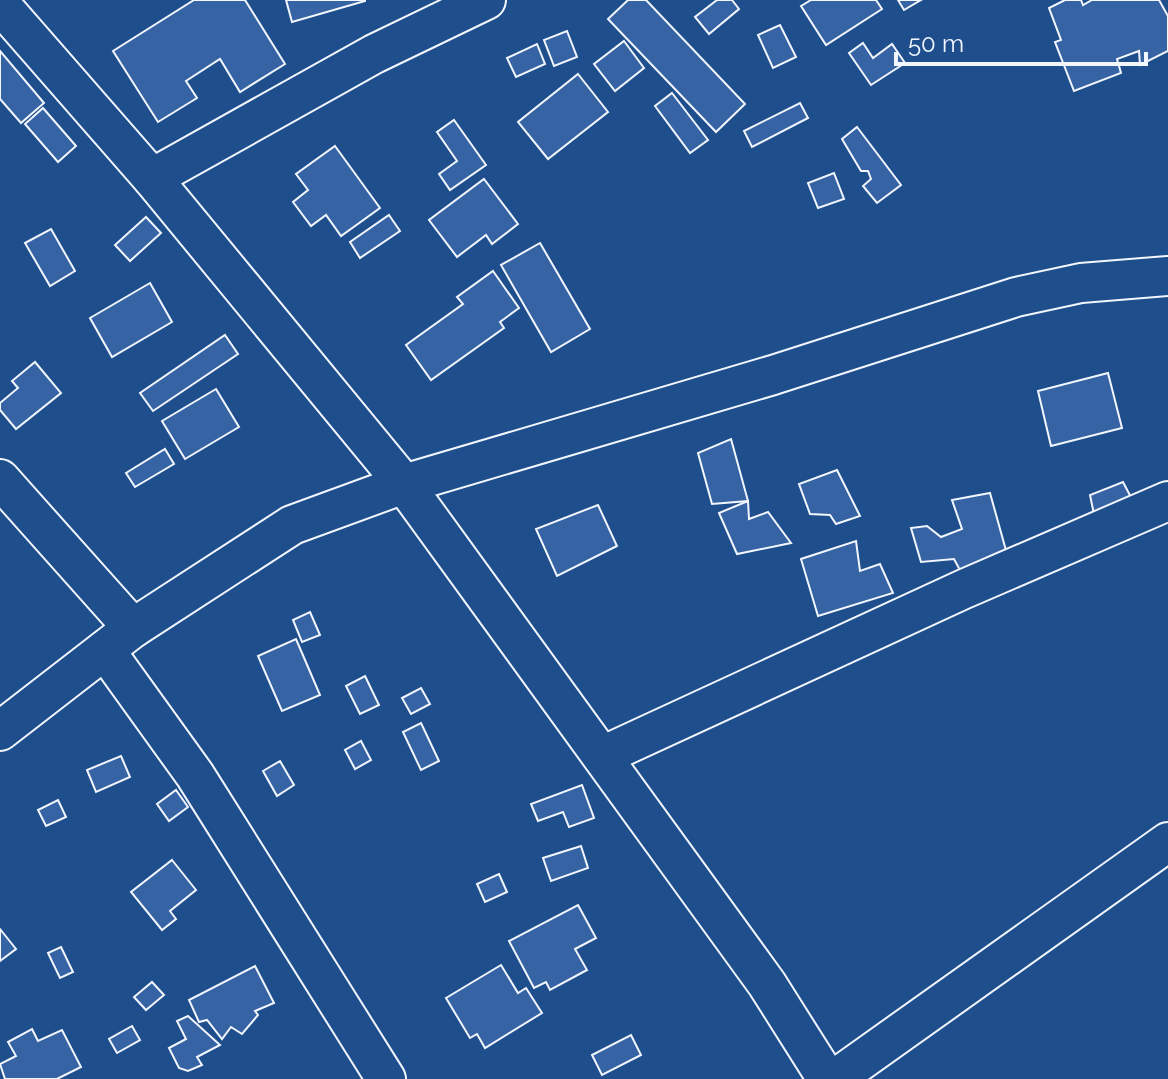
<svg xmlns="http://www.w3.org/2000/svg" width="1168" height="1079" font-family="Raleway,sans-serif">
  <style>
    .building { fill: #3563a3; stroke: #f2f6ff; stroke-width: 2 }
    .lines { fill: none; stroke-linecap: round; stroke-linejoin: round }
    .minor-casing { stroke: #f2f6ff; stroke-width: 42 }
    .minor { stroke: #1f4e8c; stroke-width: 38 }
  </style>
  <rect width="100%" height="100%" fill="#1f4e8c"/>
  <g class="building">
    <polygon points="194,0 245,0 285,64 240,92 220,59 186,81 197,98 158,122 113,51"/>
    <polygon points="286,0 365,0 365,1 292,22"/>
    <polygon points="628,0 646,0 745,104 716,132 608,19"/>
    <polygon points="717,0 732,0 739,9 709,34 695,17"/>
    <polygon points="811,0 876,0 882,9 826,45 801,6"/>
    <polygon points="898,0 921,0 904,10"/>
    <polygon points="1065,0 1081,0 1083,5 1092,0 1159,0 1168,16 1168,51 1140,65 1139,51 1117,59 1121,73 1074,91 1055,42 1061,40 1049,8"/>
    <polygon points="780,25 796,57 773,68 758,35"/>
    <polygon points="567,31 577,57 554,66 544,40"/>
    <polygon points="624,41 644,68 615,91 594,64"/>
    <polygon points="863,43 873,58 892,44 905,63 871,85 849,53"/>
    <polygon points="537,44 545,64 516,77 507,58"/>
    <polygon points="0,51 44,103 21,123 0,99"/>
    <polygon points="578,74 608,112 548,159 518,122"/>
    <polygon points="672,93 708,140 690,153 655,106"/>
    <polygon points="800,103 808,118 752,147 744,131"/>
    <polygon points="43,108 76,146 58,162 25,124"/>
    <polygon points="454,120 486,165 450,190 439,174 457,161 437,132"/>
    <polygon points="857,127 901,185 877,203 863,186 871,179 868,171 861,171 842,139"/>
    <polygon points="335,146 380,208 341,236 326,215 311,226 293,202 308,190 296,174"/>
    <polygon points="834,173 844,199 818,208 808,183"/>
    <polygon points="484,179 518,224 492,244 486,235 457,257 429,220"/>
    <polygon points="389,215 400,231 360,258 350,242"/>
    <polygon points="146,217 161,233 130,261 115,245"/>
    <polygon points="51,229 75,271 50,286 25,243"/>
    <polygon points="540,243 590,329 551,352 501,265"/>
    <polygon points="493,271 519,308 500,322 504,328 431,380 406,345 463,304 457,297"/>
    <polygon points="150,283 172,322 112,357 90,318"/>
    <polygon points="225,335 238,354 153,411 140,393"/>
    <polygon points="35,362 61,393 16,429 0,410 0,403 18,388 12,381"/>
    <polygon points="1108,373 1122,428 1051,446 1038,391"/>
    <polygon points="216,389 239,427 185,459 162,421"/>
    <polygon points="731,439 748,501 712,504 698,453"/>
    <polygon points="165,449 174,464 135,487 126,473"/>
    <polygon points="837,470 860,516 836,524 830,515 810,514 799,484"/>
    <polygon points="1123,482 1135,505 1096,524 1090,495"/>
    <polygon points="990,493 1007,554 961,572 954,559 921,562 911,528 927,526 941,537 962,529 952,500"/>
    <polygon points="748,501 749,519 768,512 791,543 737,554 719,513"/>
    <polygon points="598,505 617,546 557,576 536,529"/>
    <polygon points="856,541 860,571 880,564 893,593 818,616 801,559"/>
    <polygon points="310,612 320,635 302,642 293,620"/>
    <polygon points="296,639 320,695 282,711 258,656"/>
    <polygon points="365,676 379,705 360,714 346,686"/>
    <polygon points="421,688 430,704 411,714 402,698"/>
    <polygon points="421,723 439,761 421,770 403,732"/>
    <polygon points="361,741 371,760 355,769 345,750"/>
    <polygon points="121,756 130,777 96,792 87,770"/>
    <polygon points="280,761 294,785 277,796 263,771"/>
    <polygon points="582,785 594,818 569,827 563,812 538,821 531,804"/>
    <polygon points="176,790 188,807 169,821 157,804"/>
    <polygon points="58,800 66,817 46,826 38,810"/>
    <polygon points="581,846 588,868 551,881 543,858"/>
    <polygon points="172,860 196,890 170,911 176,919 162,930 131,892"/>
    <polygon points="499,874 507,892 485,902 477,884"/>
    <polygon points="578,905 596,938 575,949 587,970 550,990 546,982 534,988 509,941"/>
    <polygon points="0,929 16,949 0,961"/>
    <polygon points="61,947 73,972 60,978 48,953"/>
    <polygon points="501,965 518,993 526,988 542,1013 485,1048 477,1034 470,1038 446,998"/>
    <polygon points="255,966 274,1003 255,1011 258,1015 242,1034 231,1027 222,1039 207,1020 199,1022 189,1000"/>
    <polygon points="152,982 164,995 146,1010 134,997"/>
    <polygon points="188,1016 220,1045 197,1057 202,1065 188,1071 179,1068 169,1048 186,1039 177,1021"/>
    <polygon points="132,1026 140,1040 117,1053 109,1039"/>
    <polygon points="32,1029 38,1041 62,1030 81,1067 57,1079 5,1079 0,1064 16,1056 8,1042"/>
    <polygon points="631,1035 641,1055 602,1075 592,1055"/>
  </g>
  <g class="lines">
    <defs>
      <g id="minor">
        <polyline points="0,4 152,178 404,484 767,984 827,1079"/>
        <polyline points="152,178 374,54 486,0"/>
        <polyline points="0,479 133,628"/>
        <polyline points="105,650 195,775 386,1079"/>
        <polyline points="0,731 133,628 292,525 404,484 773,375 1016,297 1081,283 1168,276"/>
        <polyline points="602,756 964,589 1168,501"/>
        <polyline points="835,1079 1168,842"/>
      </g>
    </defs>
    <use href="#minor" class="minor-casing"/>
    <use href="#minor" class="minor"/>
  </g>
  <path d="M896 52v12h250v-12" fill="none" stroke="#f2f6ff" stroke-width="4"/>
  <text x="908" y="52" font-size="24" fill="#f2f6ff" stroke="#1f4e8c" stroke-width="6" paint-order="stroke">50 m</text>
</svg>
